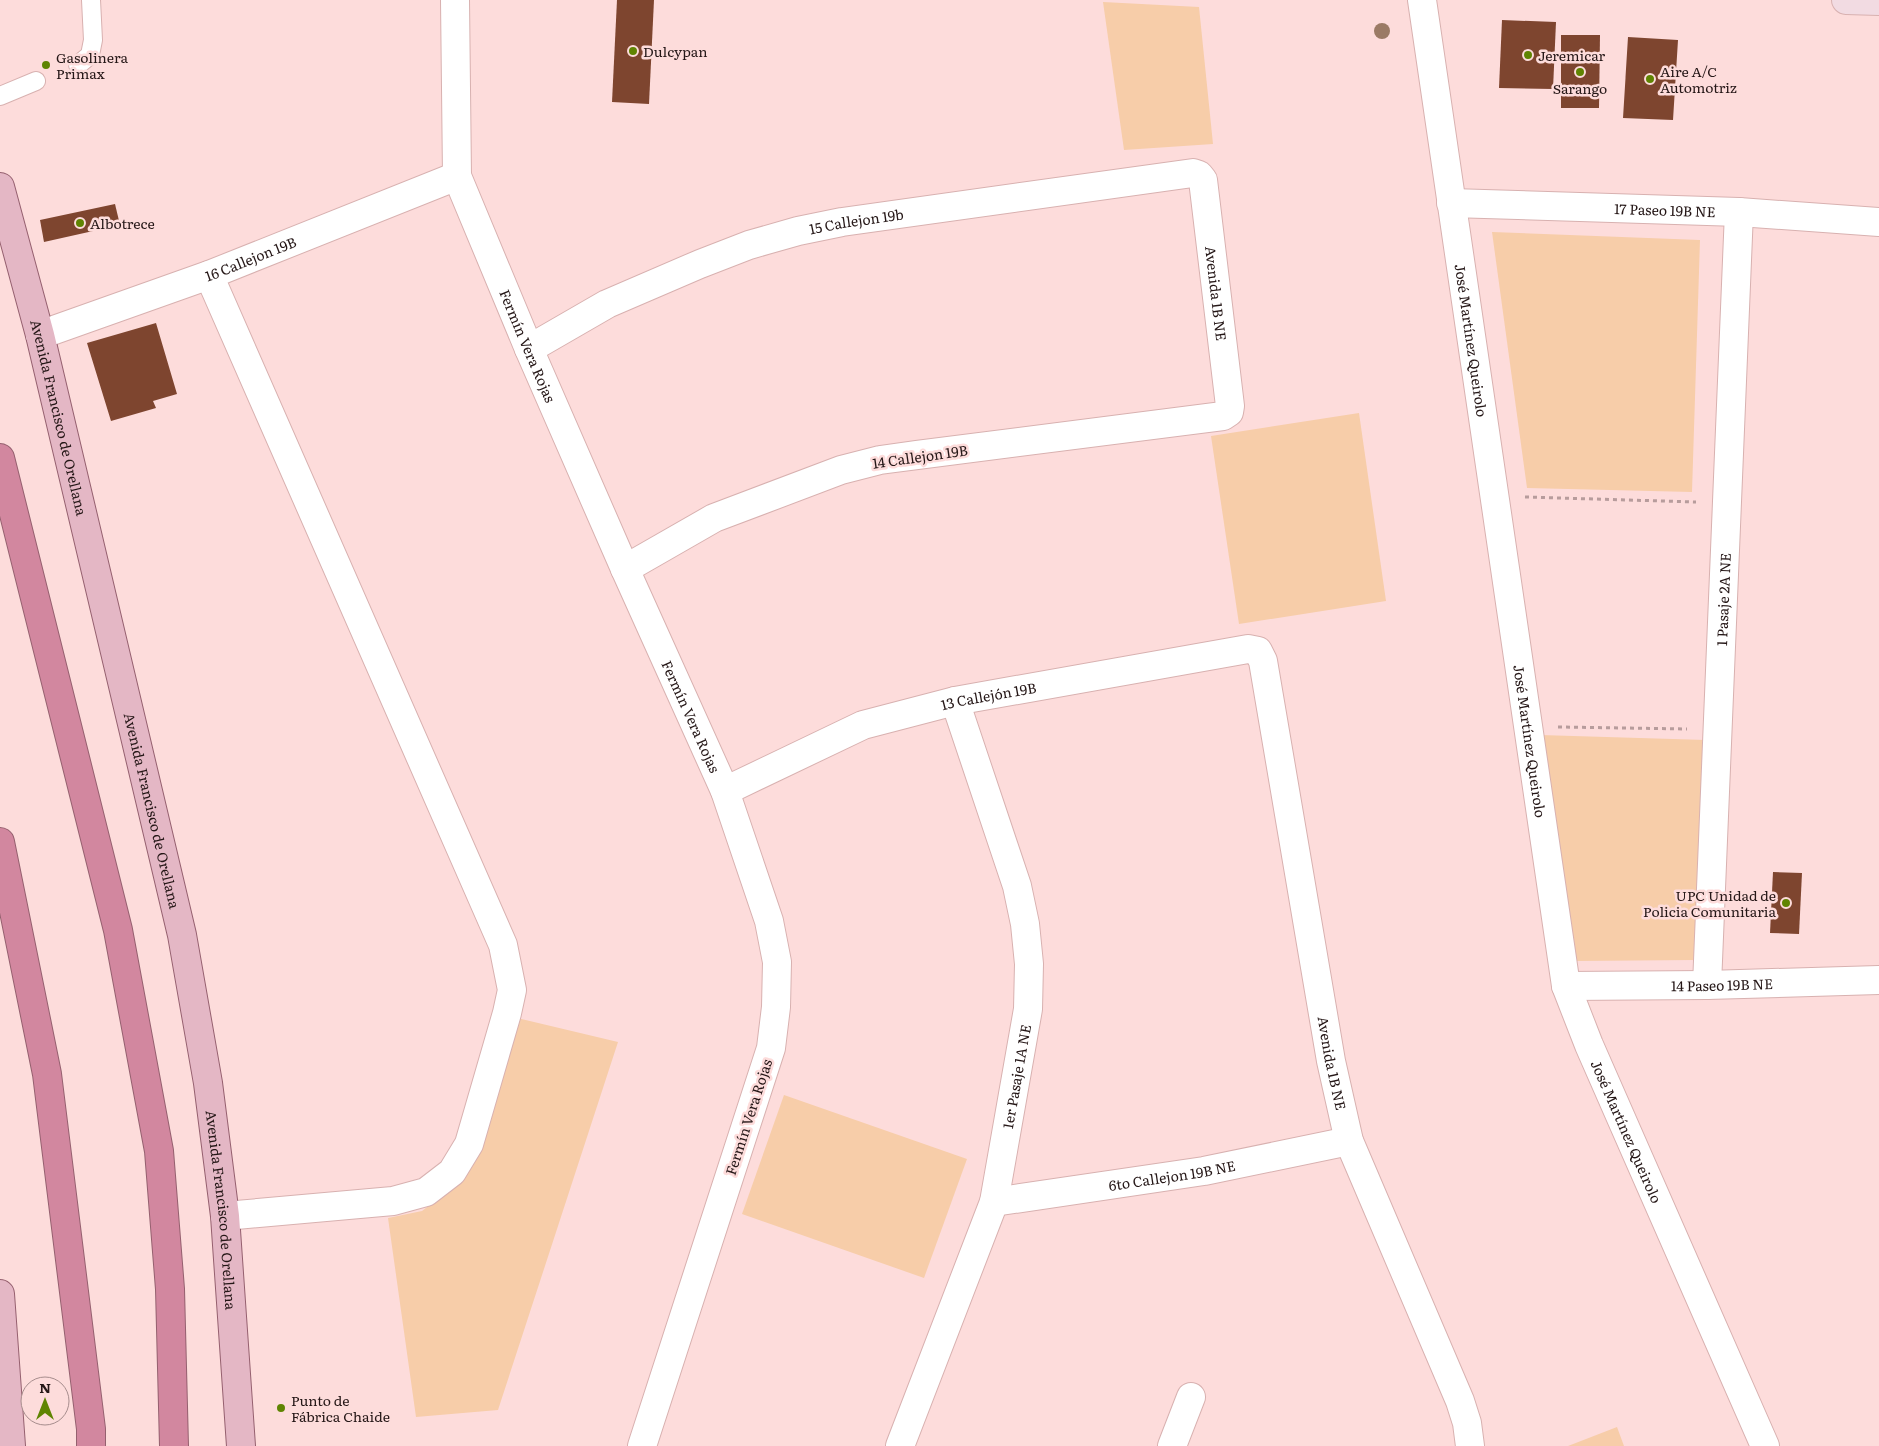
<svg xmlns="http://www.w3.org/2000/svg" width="1879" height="1446" font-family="Literata,serif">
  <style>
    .green { fill: #f7cda9 }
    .building { fill: #7e452f }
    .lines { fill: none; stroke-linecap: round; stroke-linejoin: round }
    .lane-casing { stroke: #d8b1b0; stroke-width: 20 }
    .street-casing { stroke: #d8b1b0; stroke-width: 30 }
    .secondary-casing { stroke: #d8b1b0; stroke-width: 30 }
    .primary-casing { stroke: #95606f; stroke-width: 30 }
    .highway-casing { stroke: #95606f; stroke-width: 30 }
    .path { stroke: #b79c9c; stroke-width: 3; stroke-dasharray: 4 4; stroke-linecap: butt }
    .lane { stroke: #fff; stroke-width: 18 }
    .street { stroke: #fff; stroke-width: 28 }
    .secondary { stroke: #f2dbe2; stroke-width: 28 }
    .primary { stroke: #e4b7c5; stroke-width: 28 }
    .highway { stroke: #d2879f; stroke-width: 28 }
    .tree { fill: #9b7a65 }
    .poi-dot { fill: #5f8402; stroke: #fddcdb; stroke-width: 2 }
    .labels { text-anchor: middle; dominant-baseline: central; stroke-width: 5; stroke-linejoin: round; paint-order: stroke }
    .poi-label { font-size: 14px; fill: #251717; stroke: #fddcdb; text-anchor: start }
    .street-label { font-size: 14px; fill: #251717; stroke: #fddcdb }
  </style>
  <rect width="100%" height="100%" fill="#fddcdb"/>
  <g class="green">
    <polygon points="1103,2 1199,7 1213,144 1124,150"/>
    <polygon points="1492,232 1700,240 1692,492 1527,488"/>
    <polygon points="1359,413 1386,601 1239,624 1211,436"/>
    <polygon points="1540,735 1706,740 1695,960 1574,961"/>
    <polygon points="513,1017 618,1042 498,1410 416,1417 388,1218 422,1211 444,1194"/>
    <polygon points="784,1095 967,1159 924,1278 742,1214"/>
    <polygon points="1617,1427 1624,1446 1567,1446 1568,1446"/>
  </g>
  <g class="building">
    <polygon points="617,0 654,0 649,104 612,102"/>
    <polygon points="1502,20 1556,22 1553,89 1499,88"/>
    <polygon points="1561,35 1600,35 1599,108 1561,108"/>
    <polygon points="1628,37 1678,40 1673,120 1623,118"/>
    <polygon points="115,204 120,225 44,242 40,220"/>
    <polygon points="156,323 177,394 153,401 156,408 111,421 87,343"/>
    <polygon points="1773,872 1802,873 1799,934 1770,933"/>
  </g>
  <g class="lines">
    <defs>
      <g id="lane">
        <polyline points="78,65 90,55 93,40 91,0"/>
        <polyline points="0,96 36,81"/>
      </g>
      <g id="street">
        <path id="s1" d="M455 0 457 176 529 349 625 569 725 791 769 921 777 962 776 1007 771 1048 642 1446"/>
        <path id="s2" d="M1422 0 1566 986 1589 1045 1765 1446"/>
        <path id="s3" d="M1451 203 1739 212 1879 222"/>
        <polyline points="209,275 503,945 512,990 507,1013 469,1144 452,1172 426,1192 393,1201 225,1216"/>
        <path id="s4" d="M40 335 209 275 457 176"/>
        <path id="s5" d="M529 349 607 304 700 264 749 245 798 231 842 222 1193 173 1199 175 1203 180 1230 406 1229 412 1223 416 917 455 880 460 841 470 714 518 625 569"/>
        <path id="s6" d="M725 791 863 725 955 701 1248 649 1258 651 1263 661 1331 1061 1349 1141 1460 1401 1467 1423 1470 1446"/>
        <path id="s7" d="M1707 985 1739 212"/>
        <path id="s8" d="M1566 986 1707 985 1879 980"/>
        <path id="s9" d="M994 1202 1204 1171 1349 1141"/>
        <path id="s10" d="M900 1446 994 1202 1028 1009 1029 964 1025 924 1017 886 955 701"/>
        <polyline points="1172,1446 1191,1397"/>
      </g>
      <polyline id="secondary" points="1846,0 1879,1"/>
      <g id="primary">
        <path id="s11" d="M0 187 40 335 182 935 208 1083 225 1216 241 1446"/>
        <polyline points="0,1294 11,1446"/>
      </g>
      <g id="highway">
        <polyline points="0,458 118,930 159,1151 170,1289 174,1446"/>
        <polyline points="0,842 47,1074 91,1429 91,1446"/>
      </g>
    </defs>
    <use href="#lane" class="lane-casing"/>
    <use href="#street" class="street-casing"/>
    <use href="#secondary" class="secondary-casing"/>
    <use href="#primary" class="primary-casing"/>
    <use href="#highway" class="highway-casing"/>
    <g class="path">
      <polyline points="1525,497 1696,502"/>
      <polyline points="1558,727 1687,729"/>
    </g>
    <use href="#lane" class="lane"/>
    <use href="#street" class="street"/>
    <use href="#secondary" class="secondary"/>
    <use href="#primary" class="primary"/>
    <use href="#highway" class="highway"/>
  </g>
  <circle class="tree" cx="1382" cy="31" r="8"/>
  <g class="poi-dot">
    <circle cx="633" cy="51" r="5"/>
    <circle cx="1528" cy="55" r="5"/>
    <circle cx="46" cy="65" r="5"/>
    <circle cx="1580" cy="72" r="5"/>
    <circle cx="1650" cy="79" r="5"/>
    <circle cx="80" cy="223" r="5"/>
    <circle cx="1786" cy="903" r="5"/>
    <circle cx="281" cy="1408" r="5"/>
  </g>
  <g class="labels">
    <g class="poi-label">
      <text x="643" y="51">Dulcypan</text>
      <text x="1538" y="55">Jeremicar</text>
      <text x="56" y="57">Gasolinera<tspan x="56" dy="16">Primax</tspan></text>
      <text x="1660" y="71">Aire A/C<tspan x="1660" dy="16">Automotriz</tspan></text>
      <text x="1580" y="88" text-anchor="middle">Sarango</text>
      <text x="90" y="223">Albotrece</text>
      <text x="1776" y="895" text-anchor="end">UPC Unidad de<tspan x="1776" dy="16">Policia Comunitaria</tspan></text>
      <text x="291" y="1400">Punto de<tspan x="291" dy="16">Fábrica Chaide</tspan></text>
    </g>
    <g class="street-label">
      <text stroke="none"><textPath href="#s3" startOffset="214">17 Paseo 19B NE</textPath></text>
      <text stroke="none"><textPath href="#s5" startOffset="354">15 Callejon 19b</textPath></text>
      <text stroke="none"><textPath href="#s4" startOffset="224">16 Callejon 19B</textPath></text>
      <text stroke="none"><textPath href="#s5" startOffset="821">Avenida 1B NE</textPath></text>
      <text stroke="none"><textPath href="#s2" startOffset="344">José Martínez Queirolo</textPath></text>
      <text stroke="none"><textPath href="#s1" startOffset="360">Fermín Vera Rojas</textPath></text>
      <text stroke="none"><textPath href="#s11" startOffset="238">Avenida Francisco de Orellana</textPath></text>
      <text transform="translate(920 456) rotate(-8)">14 Callejon 19B</text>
      <text stroke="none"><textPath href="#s7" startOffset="386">1 Pasaje 2A NE</textPath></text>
      <text stroke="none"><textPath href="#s6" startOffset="282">13 Callejón 19B</textPath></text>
      <text stroke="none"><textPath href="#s1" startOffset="765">Fermín Vera Rojas</textPath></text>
      <text stroke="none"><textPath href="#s2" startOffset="749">José Martínez Queirolo</textPath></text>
      <text stroke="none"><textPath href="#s11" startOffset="642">Avenida Francisco de Orellana</textPath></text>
      <text stroke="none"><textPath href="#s8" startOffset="156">14 Paseo 19B NE</textPath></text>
      <text stroke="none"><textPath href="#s6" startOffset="975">Avenida 1B NE</textPath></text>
      <text stroke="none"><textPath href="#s10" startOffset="389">1er Pasaje 1A NE</textPath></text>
      <text transform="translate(748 1117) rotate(-72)">Fermín Vera Rojas</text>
      <text stroke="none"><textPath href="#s2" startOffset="1154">José Martínez Queirolo</textPath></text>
      <text stroke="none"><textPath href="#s9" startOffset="180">6to Callejon 19B NE</textPath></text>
      <text stroke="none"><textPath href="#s11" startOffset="1048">Avenida Francisco de Orellana</textPath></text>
    </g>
  </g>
  <g transform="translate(45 1401)"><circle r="24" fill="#fddcdb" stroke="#a78d8d"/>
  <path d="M0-4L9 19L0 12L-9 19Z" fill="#5f8402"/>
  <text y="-8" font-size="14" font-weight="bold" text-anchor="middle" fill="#251717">N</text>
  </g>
</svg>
